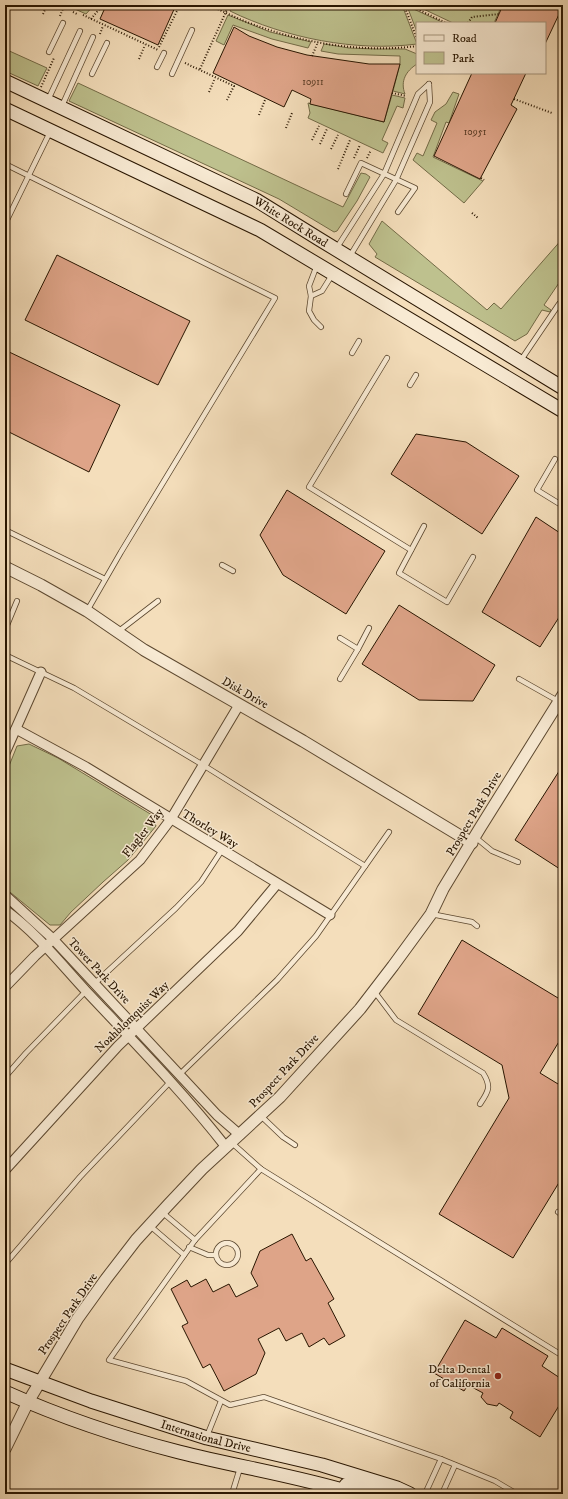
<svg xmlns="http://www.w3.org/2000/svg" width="568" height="1499" font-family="'IM FELL DW Pica',serif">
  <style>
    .green { fill: #bec18e; stroke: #736b47 }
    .building { fill: #dea488; stroke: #281500 }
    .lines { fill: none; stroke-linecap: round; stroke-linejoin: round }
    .service-casing { stroke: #5b472f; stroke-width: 6 }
    .minor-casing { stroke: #5b472f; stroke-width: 11 }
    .tertiary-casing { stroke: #5b472f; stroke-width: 13 }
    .secondary-casing { stroke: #281500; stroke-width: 15 }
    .path { stroke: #281500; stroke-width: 2; stroke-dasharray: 1 2; stroke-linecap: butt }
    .service { stroke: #f8ead3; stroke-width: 4.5 }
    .minor { stroke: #f8ead3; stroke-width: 9 }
    .tertiary { stroke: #f8ead3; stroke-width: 11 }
    .secondary { stroke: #f8ead3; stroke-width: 13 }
    .poi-dot { fill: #8f2418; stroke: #f8ead3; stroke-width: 1.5 }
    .labels { text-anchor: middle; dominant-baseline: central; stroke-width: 3; stroke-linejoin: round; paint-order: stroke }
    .number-label { font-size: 10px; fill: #563922 }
    .street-label { font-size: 12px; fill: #281500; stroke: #f8ead3 }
    .poi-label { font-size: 12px; fill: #281500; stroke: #f8ead3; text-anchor: end }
  </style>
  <rect width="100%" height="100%" fill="#f4debb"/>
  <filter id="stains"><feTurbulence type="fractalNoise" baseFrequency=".005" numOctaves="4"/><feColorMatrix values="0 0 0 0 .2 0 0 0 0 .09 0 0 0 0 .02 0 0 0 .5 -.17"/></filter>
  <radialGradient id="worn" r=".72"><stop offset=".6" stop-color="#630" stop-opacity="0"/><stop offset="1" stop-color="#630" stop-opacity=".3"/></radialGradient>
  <g class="green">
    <polygon points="66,5 94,5 86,14"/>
    <path d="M233 5H402L417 44C356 52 285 38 230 11Z"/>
    <polygon points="415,5 502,5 494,23 453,23"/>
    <polygon points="407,6 444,23 417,23 417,32"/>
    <polygon points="228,15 270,32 311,42 308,48 272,39 233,25 224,45 216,41"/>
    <path d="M324 44 349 48 375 49H405L417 54V64C406 71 400 81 405 94L393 91 400 64V56L338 54 321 51Z"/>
    <polygon points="5,49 47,68 38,86 5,71"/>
    <polygon points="78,83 343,207 361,173 366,174 370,177 357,201 337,231 334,232 279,199 69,101"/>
    <polygon points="453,92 459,94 449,123 446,122 433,157 483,181 464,203 413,160 417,153 423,156 437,123 431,120 435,112 446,104"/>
    <polygon points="392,95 405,98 403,108 397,106 382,140 388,143 383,153 308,118 310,113 308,103 384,122"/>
    <polygon points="382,221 487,310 494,303 501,309 563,238 563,277 544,305 551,310 550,312 542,310 527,334 515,341 375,257 377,254 369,244"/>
    <polygon points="29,744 58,758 152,815 156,826 128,860 103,882 71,912 60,925 50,925 5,888 5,776 17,746"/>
  </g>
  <g class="building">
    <polygon points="99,5 176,5 158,45 100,19 104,10"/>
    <polygon points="503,5 550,5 561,10 545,44 545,23 495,23"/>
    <polygon points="234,27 249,36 277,47 307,55 369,64 400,64 384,122 310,104 311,99 292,90 284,107 213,73"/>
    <polygon points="472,73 526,73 511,105 517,109 480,179 434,156"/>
    <polygon points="57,255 190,321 158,385 25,320"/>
    <polygon points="5,350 120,405 89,472 5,430"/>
    <polygon points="416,434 466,442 519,476 482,534 391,474"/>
    <polygon points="287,490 385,551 346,614 283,575 260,535"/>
    <polygon points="536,517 563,535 563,611 540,647 482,612"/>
    <polygon points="399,605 495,665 473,701 419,700 362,664"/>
    <polygon points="563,765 563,871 515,840"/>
    <polygon points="462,940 563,1001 563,1035 540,1073 563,1087 563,1176 513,1258 439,1214 509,1098 502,1065 418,1014"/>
    <polygon points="292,1234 306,1261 311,1258 334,1299 328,1303 345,1336 329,1345 324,1338 309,1347 302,1333 286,1341 279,1328 258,1339 265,1353 256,1374 224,1391 210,1364 203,1368 182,1326 188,1323 171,1289 187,1280 191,1287 206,1279 213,1292 229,1284 236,1297 258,1286 251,1273 260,1251"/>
    <polygon points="465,1320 496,1338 502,1328 548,1356 542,1366 563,1380 563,1399 540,1437 510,1418 513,1412 499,1403 497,1406 487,1404 481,1397 483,1393 468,1385 464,1391 434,1373"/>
  </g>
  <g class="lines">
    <defs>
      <g id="service">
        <polyline points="49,52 63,23"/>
        <polyline points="157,67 164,53"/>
        <polyline points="92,74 107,43"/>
        <polyline points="172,74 192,30"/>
        <polyline points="48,100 80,31"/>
        <polyline points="62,106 93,37"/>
        <polyline points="5,164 275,298 121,552 87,611"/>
        <polyline points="346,194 361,163 415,188 398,212"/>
        <polyline points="5,224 50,132"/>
        <polyline points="336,249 384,174 418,94 429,84"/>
        <polyline points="350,256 396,180 430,102 429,84"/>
        <polyline points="317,265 309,286 311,296 309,311 314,320 321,327"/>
        <polyline points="311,296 322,291 332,275"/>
        <polyline points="352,353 359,341"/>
        <polyline points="387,358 309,487 411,550"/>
        <polyline points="521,360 559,304"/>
        <polyline points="410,385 416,375"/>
        <polyline points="555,459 537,490 563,506"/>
        <polyline points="424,526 399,573 447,602 473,557"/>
        <polyline points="5,530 105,579"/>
        <polyline points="222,565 233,571"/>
        <polyline points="5,630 17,601"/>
        <polyline points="119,631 158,601"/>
        <polyline points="340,638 358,649"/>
        <polyline points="5,655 74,688 203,765 365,866"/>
        <polyline points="340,679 358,649 369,628"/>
        <polyline points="519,679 558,701"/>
        <polyline points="475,837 492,851 518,862"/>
        <polyline points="431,914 472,922 477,926"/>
        <polyline points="94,984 176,908 201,882 222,850"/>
        <path d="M374 991 396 1020 483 1073C492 1087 488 1092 480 1104"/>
        <polyline points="179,1075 277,980 316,936 389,832"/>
        <polyline points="5,1077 26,1053 86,991"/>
        <polyline points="261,1116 283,1137 295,1145"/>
        <polyline points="232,1143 261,1169 563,1356"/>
        <polyline points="261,1169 195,1240 109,1360 186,1381 230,1405 264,1397 441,1459 495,1481 517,1494"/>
        <polyline points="558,1212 563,1216"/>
        <polyline points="163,1213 195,1240"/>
        <polyline points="149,1225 184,1255"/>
        <circle cx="227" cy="1254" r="11"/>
        <polyline points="189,1247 208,1255 216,1255"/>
        <polyline points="5,1264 80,1177 170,1082"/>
        <polyline points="207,1436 221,1401"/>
        <polyline points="232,1494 240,1468"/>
        <polyline points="425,1494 441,1459"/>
        <polyline points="442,1494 455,1465"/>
      </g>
      <g id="minor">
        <polyline points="16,729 86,767 330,915"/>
        <polyline points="5,753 41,672"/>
        <polyline points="5,895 53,939 217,1115 240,1135"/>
        <path d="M5 910C36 932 61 964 86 991 134 1042 183 1092 226 1147"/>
        <polyline points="5,987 35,956 140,860 171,819 239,705"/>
        <polyline points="5,1170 118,1046 238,931 277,884"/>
      </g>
      <g id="tertiary">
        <polyline points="5,567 41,585 87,611 144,650 303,741 472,843"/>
        <polyline points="5,1449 28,1402 78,1318 106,1279 136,1240 169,1204 202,1169 280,1097 360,1009 393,966 431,914 443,889 480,828 563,695"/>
      </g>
      <g id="secondary">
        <path id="s1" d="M5 81 256 200 319 239 563 388"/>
        <polyline points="5,109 260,230 563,411"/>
        <path id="s2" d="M5 1369 91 1401 207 1438 322 1465 397 1488 410 1494"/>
        <path d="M5 1392C61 1417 120 1437 179 1452 238 1467 298 1476 356 1494"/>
        <polyline points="346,1485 356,1486 380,1494"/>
      </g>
    </defs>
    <use href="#service" class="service-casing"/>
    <use href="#minor" class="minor-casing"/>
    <use href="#tertiary" class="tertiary-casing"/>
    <use href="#secondary" class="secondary-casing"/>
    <g class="path">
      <path d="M210 5C270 37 349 55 417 46"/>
      <polyline points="404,5 417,39"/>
      <polyline points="409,5 446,23"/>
      <polyline points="33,9 34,5"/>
      <polyline points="73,12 77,14"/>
      <polyline points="43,14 47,5"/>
      <polyline points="83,15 158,50"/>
      <polyline points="60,16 64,6"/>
      <polyline points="91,19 101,7"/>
      <polyline points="468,23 472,17 499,14"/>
      <polyline points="100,34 103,26"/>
      <polyline points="159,47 180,5"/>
      <polyline points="312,56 318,42"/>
      <polyline points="139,59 145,45"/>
      <polyline points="185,63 234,86 227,100"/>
      <polyline points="200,69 229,5"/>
      <polyline points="41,87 54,58"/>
      <polyline points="209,92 215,78"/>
      <polyline points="392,93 406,96"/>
      <polyline points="514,99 552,113"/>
      <polyline points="259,115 265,100"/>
      <polyline points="286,128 292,113"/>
      <polyline points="312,140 319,126"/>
      <polyline points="320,144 327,129"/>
      <polyline points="331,149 338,135"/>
      <polyline points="354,158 360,145"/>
      <polyline points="367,158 371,150"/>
      <polyline points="338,169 350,140"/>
      <polyline points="481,178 484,180"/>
      <polyline points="472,213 478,218"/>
    </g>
    <use href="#service" class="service"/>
    <use href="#minor" class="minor"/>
    <use href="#tertiary" class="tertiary"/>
    <use href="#secondary" class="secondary"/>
  </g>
  <circle class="poi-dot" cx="498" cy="1376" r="4"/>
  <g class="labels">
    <g class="number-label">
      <text x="313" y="82">10911</text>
      <text x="475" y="132">10951</text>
    </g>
    <g class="street-label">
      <text stroke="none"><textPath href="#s1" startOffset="319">White Rock Road</textPath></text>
      <text transform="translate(245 693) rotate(30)">Disk Drive</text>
      <text transform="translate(474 814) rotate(-59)">Prospect Park Drive</text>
      <text transform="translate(210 829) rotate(31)">Thorley Way</text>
      <text transform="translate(143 833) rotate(-52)">Flagler Way</text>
      <text transform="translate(99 971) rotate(47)">Tower Park Drive</text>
      <text transform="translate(132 1017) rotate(-44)">Noahblomquist Way</text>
      <text transform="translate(284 1071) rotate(-47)">Prospect Park Drive</text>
      <text transform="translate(68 1314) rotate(-56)">Prospect Park Drive</text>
      <text stroke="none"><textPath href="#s2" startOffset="212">International Drive</textPath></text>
    </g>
    <g class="poi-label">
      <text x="490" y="1369">Delta Dental<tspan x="490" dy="14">of California</tspan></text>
    </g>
  </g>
  <rect width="568" height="1499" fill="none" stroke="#f4debb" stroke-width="20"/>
  <rect x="6" y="6" width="556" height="1487" fill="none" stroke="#281500" stroke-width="2"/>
  <rect x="10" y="10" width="548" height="1479" fill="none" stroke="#281500"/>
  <rect x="416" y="22" width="130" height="52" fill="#f8ead3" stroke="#a5957f"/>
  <rect x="424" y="35" width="20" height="6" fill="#f8ead3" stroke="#a5957f"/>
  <text x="452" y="42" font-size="12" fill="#281500">Road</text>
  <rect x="424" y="52" width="20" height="12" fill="#bec18e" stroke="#a5957f"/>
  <text x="452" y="62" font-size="12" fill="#281500">Park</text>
  <rect width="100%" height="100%" filter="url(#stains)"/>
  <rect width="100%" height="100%" fill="url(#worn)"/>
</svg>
